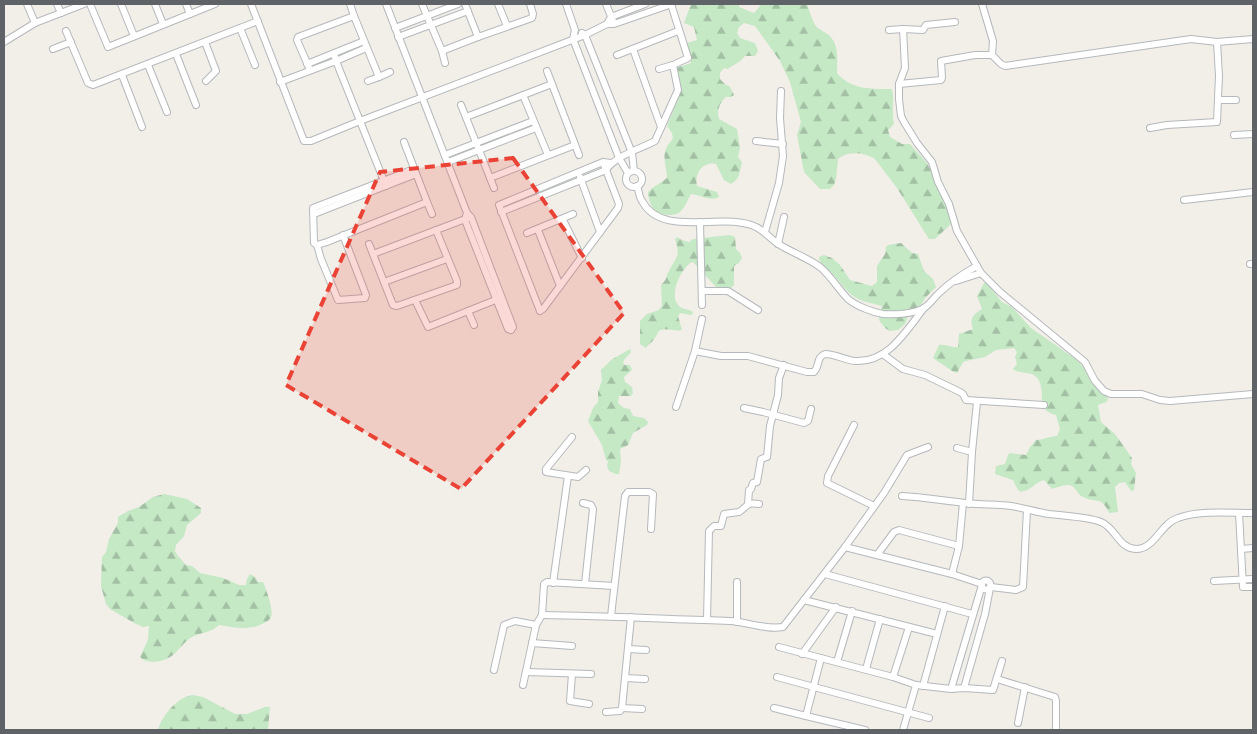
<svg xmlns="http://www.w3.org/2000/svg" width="1257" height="734" font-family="Montserrat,sans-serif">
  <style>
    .forest { fill: url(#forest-firs) }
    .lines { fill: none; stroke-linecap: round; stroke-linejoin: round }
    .street-casing { stroke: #b5b8bc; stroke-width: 8 }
    .street { stroke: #fff; stroke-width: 6 }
    .marked { fill: #ea4335; fill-opacity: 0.2; stroke: #ea4335; stroke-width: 4; stroke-dasharray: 10 6; stroke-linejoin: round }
  </style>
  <defs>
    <pattern id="forest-firs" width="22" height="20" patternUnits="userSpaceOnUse" patternTransform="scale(1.25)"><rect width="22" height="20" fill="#c5e8c5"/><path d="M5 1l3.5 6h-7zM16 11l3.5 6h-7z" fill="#a3c0a4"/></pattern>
  </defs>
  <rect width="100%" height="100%" fill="#f1efe8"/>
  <g class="forest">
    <path d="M691 4H739V7L754 13 760 6 759 4H807C809 10 811 17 814 23 816 28 821 30 826 33 840 42 837 59 837 73 851 90 872 89 892 89 895 101 891 112 894 124L888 130 890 137 902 144H910C915 150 921 156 926 162 937 179 947 204 951 224L935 239H929L897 188 875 159C864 152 848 151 838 159L836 179 834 185 830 189H820L804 172 797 135 801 122 790 82 780 61 755 26 744 23 739 27 737 33 740 38 755 43 758 51 755 56H745C741 62 734 64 728 69L724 68 720 73V79L725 84 730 87 734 95 731 97H726C720 102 716 111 719 119L737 129 740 148 738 157 742 162C740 171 740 179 731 184L724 180 716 164C703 161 694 173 697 186L717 192 719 197C711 202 701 195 691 194 688 199 685 207 681 211 678 214 674 215 670 215 655 215 649 206 648 192 654 186 661 183 667 178 667 169 662 157 666 149 667 145 671 142 673 138L672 133 667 126 682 89 676 68 691 63 687 43 697 40 694 27 684 23Z"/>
    <path d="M730 235 735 237 736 249 740 253 742 258 739 263 734 266V285L730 289 717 288 693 262 690 263C680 271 666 299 682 308 686 310 689 309 693 312L692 315 680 313 678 316 682 330C675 332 662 326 658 332 657 334 656 337 654 339 652 343 648 344 646 348L640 344V321L647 314 659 310 662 305 661 285C669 277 665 278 669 271 676 257 681 257 675 239L677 237 682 240 689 242 693 239Z"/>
    <path d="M901 243 912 253 918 254 924 271 933 279 936 287 925 298 922 304 910 311 905 324 898 330 890 331 885 328 879 320 882 306C876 304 869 303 863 301 849 297 843 284 833 275 827 269 819 266 819 257L824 255 832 258 840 265 850 280 872 286 877 282V266L885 254 886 247 888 245Z"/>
    <path d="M984 283H987L1002 302 1012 307 1031 328 1077 360 1088 372 1097 389 1107 396 1108 400 1106 402 1098 405 1101 422 1115 434 1132 458 1131 464 1136 473 1134 490 1131 491 1125 482 1119 483 1115 487 1118 512 1109 513C1101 495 1097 504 1083 497 1078 495 1076 488 1072 486 1066 483 1057 488 1052 489L1044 480C1034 483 1032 490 1021 492L1018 490 1013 480 995 474 996 466 1005 464 1008 455 1010 453 1026 455 1030 447 1036 440C1044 440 1049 436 1057 436L1060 429 1056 415C1034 410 1047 393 1038 379 1032 370 1021 375 1013 369L1017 364 1015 357 1017 352 1014 348 996 350 985 357 966 361 963 362 957 373 952 371 933 358 939 345C946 344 951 348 958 347L959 334 973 329C969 318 973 315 982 309L977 296Z"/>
    <polygon points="630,349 631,352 624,360 623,363 625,365 630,365 632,370 624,377 625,382 632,387 633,393 631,396 619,396 618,403 624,408 630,409 633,416 644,418 648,422 647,425 633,433 628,445 620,449 621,461 619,474 616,474 609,471 607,466 608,461 606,460 602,445 588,421 593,408 598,402 598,392 602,380 601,370 611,360"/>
    <path d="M164 494 187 499 201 508V513L187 525 184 536 176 545 175 551 178 556 186 565 192 566 200 573 223 578 239 585H246L247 579 250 574 255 577 258 582H263C266 589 274 610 271 617 269 621 266 622 262 624 248 631 234 627 219 625 208 634 206 631 194 636 185 640 180 649 173 655 164 662 148 665 140 657L148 640 149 626 143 627 136 624 110 609 106 604 101 586 102 557 106 552 109 539 118 523V517L128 511 139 507 153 497Z"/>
    <path d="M192 695 203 697 235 714H247L265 707H270L268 730H158C162 716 176 698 192 695Z"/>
  </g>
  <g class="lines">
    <defs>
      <g id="street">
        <polyline points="27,4 35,23 84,4"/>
        <polyline points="57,4 61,13"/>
        <polyline points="90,4 108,47 215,4"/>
        <polyline points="121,4 134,36"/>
        <polyline points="155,4 163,24"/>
        <polyline points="186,4 190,14"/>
        <polyline points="251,4 304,141 311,141 360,121 386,186"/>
        <polyline points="350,4 354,16"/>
        <polyline points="386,4 467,213 471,217 513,327 511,330"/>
        <polyline points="422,4 442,51 478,37 465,4"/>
        <polyline points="498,4 507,26"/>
        <polyline points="566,4 575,30 573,39 619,158 628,173"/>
        <polyline points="606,4 613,21"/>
        <polyline points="982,4 993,41 992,55"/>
        <polyline points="607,24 611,17 645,4"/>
        <polyline points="240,28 255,65"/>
        <polyline points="395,28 458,4"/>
        <polyline points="889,30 903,29"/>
        <polyline points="66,31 88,83 93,85 258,21"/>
        <polyline points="582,33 585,35 632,153 634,171"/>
        <polyline points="398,37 468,11"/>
        <polyline points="478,37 532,18 533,14 530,4"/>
        <polyline points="1253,39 1217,42 1191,39 1005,66 1001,64 992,55 975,55 941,61 942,78 941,80 899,84 899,99 901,116 904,122 917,143 932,162 938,182 949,204 957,231 981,273 1000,292 1085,362 1095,381 1104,391 1111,394 1142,394 1160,400 1170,401 1253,394"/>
        <polyline points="4,42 35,23"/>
        <polyline points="205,42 216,71 206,81"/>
        <polyline points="1217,42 1219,76 1218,97 1219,100 1236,100"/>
        <polyline points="53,49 71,42"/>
        <polyline points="633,49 661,127"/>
        <polyline points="442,51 445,63"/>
        <polyline points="176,54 196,105"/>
        <polyline points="617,55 678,31"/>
        <polyline points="335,57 336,61 366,48"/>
        <polyline points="307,64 364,41"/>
        <polyline points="148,65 167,112"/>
        <polyline points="659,69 673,65 688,58 671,4"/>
        <polyline points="310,70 297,40 298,37 354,16 379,77 368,81"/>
        <polyline points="547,71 579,155"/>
        <polyline points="122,75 142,127"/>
        <polyline points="379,77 390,72"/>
        <polyline points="280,82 336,61 360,121 585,35 607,24 614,24 672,4"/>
        <polyline points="899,84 905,68 903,29 923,30 926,25 955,22"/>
        <polyline points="523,95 548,155"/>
        <polyline points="461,105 479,150 536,128"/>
        <polyline points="466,117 552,84"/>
        <polyline points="1150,128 1167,125 1217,122 1218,99"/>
        <polyline points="1234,135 1253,134"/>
        <polyline points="756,141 783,144"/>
        <polyline points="404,142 427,202 327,242 317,245 314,243 313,208 414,169"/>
        <polyline points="445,155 533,121"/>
        <polyline points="448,162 479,150 494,188"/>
        <polyline points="603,162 619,204 618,208 543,309 540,311 499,205 603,162 611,163"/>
        <circle cx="634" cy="179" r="8"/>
        <polyline points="580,177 600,232"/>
        <polyline points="490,178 575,145"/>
        <path d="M637 186C639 191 639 197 642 201 662 239 723 211 756 227 765 231 771 240 780 245 793 253 808 258 820 267 831 276 838 289 848 299 856 306 872 312 883 314 894 315 914 314 924 308 929 305 933 299 937 295 949 283 962 274 977 266"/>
        <polyline points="1184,200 1253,192"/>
        <polyline points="427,202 432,214"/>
        <path d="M501 212 606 170C615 156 640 149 655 141L678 90 673 65"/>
        <polyline points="467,213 465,220 508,329 511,330"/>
        <polyline points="314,214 416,174"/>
        <polyline points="563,220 582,258"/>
        <polyline points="700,222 702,305"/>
        <polyline points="538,230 560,286"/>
        <polyline points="765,232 779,183 783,156 780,118 781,91"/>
        <polyline points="527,233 573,214"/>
        <polyline points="369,244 393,305 397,306 457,285 457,281 436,230"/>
        <polyline points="778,244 784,217"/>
        <polyline points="317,245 321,259 338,300 365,298 366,295 343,235"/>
        <polyline points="373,254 468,218"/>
        <polyline points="1250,264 1253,264"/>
        <polyline points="956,281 981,273"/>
        <polyline points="384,282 447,259"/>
        <polyline points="703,291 728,291 758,310"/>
        <polyline points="415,300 428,327 498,299"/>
        <polyline points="468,311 474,325"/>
        <polyline points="695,351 702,319"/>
        <polyline points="884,355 903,369 925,375 960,392 963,394 966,400 1044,405"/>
        <path d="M676 407 695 351 721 356H748L807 372H814C820 366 816 357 825 354 835 354 845 360 855 361 888 363 906 331 924 308"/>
        <polyline points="744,408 763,412 804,423 808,421 811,409"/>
        <polyline points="854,425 828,476 827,483 874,506"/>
        <polyline points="572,437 546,469 546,472 578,477 586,470"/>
        <polyline points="928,447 907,455 884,493 845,547 952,574 982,584"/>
        <polyline points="957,448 972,452"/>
        <path d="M902 496C923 497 945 501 966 503 981 505 997 504 1011 506 1024 508 1036 512 1049 514 1060 515 1092 518 1101 522 1116 528 1118 548 1136 549 1155 549 1161 523 1178 518 1199 510 1230 513 1253 513"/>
        <polyline points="583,503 591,505 593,509 585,584"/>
        <polyline points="748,504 749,490 751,489 753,483 757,482 761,459 767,457 770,426 778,395 779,378 784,365"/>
        <polyline points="969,504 972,452 977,402"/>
        <polyline points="1239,513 1243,587 1253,587"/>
        <polyline points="1241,549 1253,548"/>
        <polyline points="877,555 894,532 899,530 959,546"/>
        <polyline points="825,574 972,614"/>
        <polyline points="952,574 959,546 963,503"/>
        <circle cx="986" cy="585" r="4.5"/>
        <polyline points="1214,581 1253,579"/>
        <polyline points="553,583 568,476"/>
        <polyline points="991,587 1016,590 1023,587 1027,510"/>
        <polyline points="804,600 937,634"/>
        <path d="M542 615C605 616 667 619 730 621 748 622 765 630 783 627L845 547"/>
        <polyline points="611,616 625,496 628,492 649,492 653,494 651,529"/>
        <path d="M707 620 709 531 714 526H721L724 514 739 512C748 506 746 502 759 504"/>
        <polyline points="737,622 737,582"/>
        <polyline points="532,643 572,646"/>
        <polyline points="779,647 893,677 916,685 951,689 964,688 993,690 1002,661"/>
        <polyline points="628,649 646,650"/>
        <polyline points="802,654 836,607"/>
        <polyline points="821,658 806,716 865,730"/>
        <polyline points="837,662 852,611"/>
        <polyline points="866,669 880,619"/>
        <polyline points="494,670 504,625 515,621 536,625"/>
        <polyline points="526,672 591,674"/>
        <polyline points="572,674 570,701 589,704"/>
        <polyline points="777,677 929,718"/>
        <polyline points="893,677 909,627"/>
        <polyline points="625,678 645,679"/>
        <polyline points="997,679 1055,697 1056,701 1056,730"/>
        <polyline points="523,685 536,625 542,615 544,584 547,582 614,586"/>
        <polyline points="923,686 945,606"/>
        <polyline points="964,688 985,614 990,588"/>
        <polyline points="951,689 982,585"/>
        <polyline points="622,708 642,709"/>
        <polyline points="774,708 806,716"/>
        <polyline points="606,712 620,711 622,708 631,617"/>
        <polyline points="1018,723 1025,687"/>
        <polyline points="903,730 916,685"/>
      </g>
    </defs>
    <use href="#street" class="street-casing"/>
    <use href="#street" class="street"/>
  </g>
  <path class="marked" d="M513 158 624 313 461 489 286 385 380 172Z"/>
  <rect width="1257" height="734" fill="none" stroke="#5f6368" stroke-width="10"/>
</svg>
